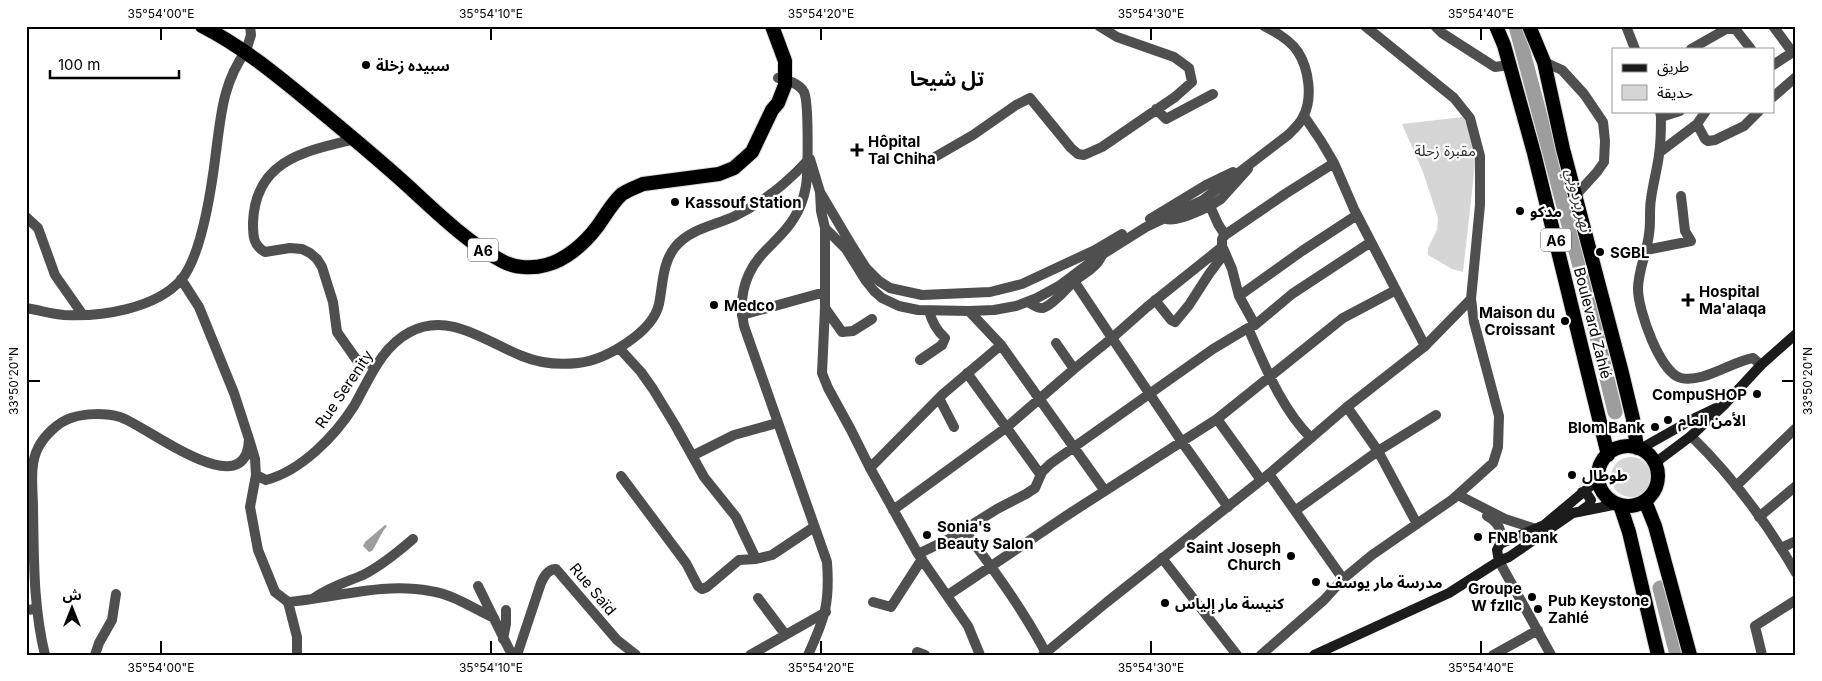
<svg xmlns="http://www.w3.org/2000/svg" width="1822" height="681" font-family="Inter,'Noto Sans Arabic',sans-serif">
	<rect width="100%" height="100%" fill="#fff"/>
	<!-- green -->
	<path fill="#d6d6d6" d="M1463 117 1472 133 1476 156 1463 272 1452 269 1428 255V248L1437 230 1438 218 1423 172 1402 124Z
		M1611 477a20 20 0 1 1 40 0a20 20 0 1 1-40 0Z"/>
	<!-- water -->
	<path fill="#9d9d9d" d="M385 525 387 526C381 533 378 542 372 551L369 552 363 546 365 542Z"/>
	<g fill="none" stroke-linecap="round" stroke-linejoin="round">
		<!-- river -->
		<path stroke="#9d9d9d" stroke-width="15" d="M1516 26 1581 270 1615 412
			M1660 588 1677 655"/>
		<defs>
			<path id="trunk" d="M202 26C241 46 273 72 307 100 341 128 375 156 408 186 435 211 469 244 502 261 515 268 532 269 546 265 566 260 585 243 597 227 605 216 612 203 622 194 628 190 636 187 643 184L719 174 734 168 752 152 772 110 778 103 785 85V61L772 26
				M1496 26 1504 45 1534 153 1608 455
				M1529 26 1544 62 1563 149 1621 369 1633 419 1637 448
				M1598 476a30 30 0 1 1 60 0a30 30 0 1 1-60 0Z
				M1645 501 1655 526 1690 655
				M1620 505 1629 532 1658 655"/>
		</defs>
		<!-- trunk casing -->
		<use href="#trunk" stroke="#dbdbdb" stroke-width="16"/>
		<!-- minor -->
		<path stroke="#4f4f4f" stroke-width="10" d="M1626 26 1635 49
			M1773 26 1793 53
			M1691 49 1728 28 1736 30 1751 49
			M1544 62 1562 70 1584 94 1603 122 1605 141 1604 162 1597 172 1576 195
			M1773 65 1796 50
			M1773 97 1796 77
			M1156 109 1166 119 1213 94
			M1660 111 1661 117C1661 129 1661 142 1659 155 1657 170 1653 184 1651 199 1649 211 1651 222 1649 234 1647 252 1638 271 1638 289 1638 310 1660 373 1681 378 1703 383 1731 362 1753 358L1761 365
			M1304 116 1321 141 1334 163 1354 209 1425 346
			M1661 117 1680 111
			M1697 124 1705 139 1708 141 1715 140 1744 126 1759 111
			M355 139C305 151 255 160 253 223 253 236 253 245 265 252L290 248 302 249 310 253 317 259 322 267 333 302 337 332 356 359 375 366
			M1660 152 1697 124 1706 111
			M928 161 973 135 1016 105 1030 98 1071 148 1078 154 1084 155 1102 147 1175 97 1192 82 1189 68 1174 57 1117 37 1099 26
			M26 217 38 228 55 275 83 315
			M1162 217C1172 225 1198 211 1210 206
			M825 228V308L822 373 828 388 851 430 870 468 918 554 968 626 980 655
			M1225 235 1218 224 1210 206 1221 199 1248 169
			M1223 248 1232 269 1239 296 1255 325
			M1646 250 1691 241 1685 231 1681 196
			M181 279 199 307 234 393 249 439 255 459 256 475 250 507 258 550 275 592 288 602 297 637V655
			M1239 296 1302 251 1357 215
			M1155 300 1171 320 1175 322 1189 305 1209 274 1224 254
			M1028 302C1032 304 1038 309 1043 308 1053 305 1067 288 1074 281
			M26 308C39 310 51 314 64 315 101 317 155 309 181 280 202 255 212 185 216 152 221 115 223 82 246 51
			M825 308 842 332 853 331 872 319
			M969 311 1001 345 1105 491
			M742 315 825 292
			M1248 328 1255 325 1292 294 1371 242
			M1056 343 1074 369
			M620 349 641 372 653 389 675 425 704 477 736 517 756 559
			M920 360 942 345 945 338C936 330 932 322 929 311
			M967 373 1040 474
			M939 398 954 427
			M1347 407 1378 451 1417 524
			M1217 419 1261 480
			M692 456 734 435 777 423
			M870 468 943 394 1001 345
			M1269 474 1343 579
			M256 475 266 480C301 471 335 436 354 406 369 380 381 347 410 332 449 311 486 342 522 356 539 363 560 365 578 363 606 360 653 332 659 304 663 285 662 262 676 246 690 229 716 225 735 216 764 202 786 184 807 161
			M621 476 686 563 698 586 702 589 707 587 739 560 756 559 772 555 814 527
			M1736 486 1796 428
			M1458 495 1505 519 1536 529
			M1228 507 1182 442 1112 338 1147 307 1222 247V239L1225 235 1285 194 1334 163
			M893 510 1007 427 1074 369 1112 338 1074 281C1084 274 1097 267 1102 255
			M1296 510 1378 451 1436 415
			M1487 516C1499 523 1503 531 1500 544
			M1759 517 1796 486
			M964 530C994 570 1024 611 1047 655
			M1781 548 1796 541
			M918 554 949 539 997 509 1026 494 1035 488 1042 472 1050 464 1213 349 1248 328C1265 366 1281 408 1311 438
			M1162 558 1237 655
			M1499 561 1551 655
			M478 586 512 655
			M948 595 1069 514 1217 419 1343 318 1396 290
			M314 598C329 587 346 582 363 575 381 566 398 552 413 539
			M758 598 785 634
			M288 602C335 598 383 582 430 591 453 594 474 609 494 618
			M873 602 891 607 922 559
			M26 610 37 609
			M503 639 506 624V610
			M917 652 925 655
			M45 655C33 606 34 557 33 508 33 489 29 465 38 448 44 436 58 422 71 418 85 413 106 413 120 417 146 425 247 508 249 439
			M95 655 99 643 112 620 116 594
			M517 655 541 583C544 576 548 569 556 569L617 640 636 655
			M750 655 826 612
			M1261 655 1324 600 1343 579 1372 555 1453 499 1493 463 1498 447 1499 416 1474 322 1471 299
			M1493 655 1538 630
			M1762 655 1755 626 1796 600"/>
		<!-- tertiary -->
		<path stroke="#4f4f4f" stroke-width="10" d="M1435 26 1442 33 1495 67 1509 65
			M246 51 251 35 250 26
			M778 78C786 79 800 84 804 92 809 102 808 172 806 186 804 197 800 209 794 218 782 239 759 251 749 274 741 291 740 307 744 326L827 562C830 603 825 618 808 655
			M810 159 820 192 852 246 866 268 879 281 890 288 922 295 990 292 1022 284 1095 250 1122 234
			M820 192 821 211 825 228 846 249 866 281 874 291 882 298 899 306 918 310 969 311 994 310 1016 306 1037 298 1059 286 1095 259 1146 227 1203 200 1288 135C1293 130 1300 124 1303 117 1313 99 1309 69 1298 52 1291 41 1276 32 1264 26
			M1150 219 1206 185 1233 172
			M1691 436C1732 476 1767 523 1796 573
			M1043 655 1107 602 1269 474 1347 407 1425 346 1471 299 1480 205V156L1470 118 1454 98 1365 26"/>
		<!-- secondary -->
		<path stroke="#1c1c1c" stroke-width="10" d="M1640 449 1695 418 1716 408
			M1655 463 1691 436 1724 405 1761 365 1796 334
			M1582 510 1589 505 1591 500 1587 494 1582 492
			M1499 561 1497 550 1500 544 1544 525 1599 479
			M1314 655 1449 593 1499 561 1509 557 1573 513 1618 504"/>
		<!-- trunk -->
		<use href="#trunk" stroke="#000" stroke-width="14"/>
	</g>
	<!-- ticks -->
	<path fill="none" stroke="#000" stroke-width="2" d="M161 28V40M491 28V40M821 28V40M1151 28V40M1481 28V40M28 381H40M1782 381H1794M161 641V654M491 641V654M821 641V654M1151 641V654M1481 641V654"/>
	<!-- markers -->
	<g fill="#000" stroke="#fff" stroke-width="2">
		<circle cx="366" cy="65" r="5"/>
		<path d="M854.5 142.5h5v5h5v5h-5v5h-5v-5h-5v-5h5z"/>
		<circle cx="675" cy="202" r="5"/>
		<circle cx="1520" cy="211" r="5"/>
		<circle cx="1600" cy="252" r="5"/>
		<path d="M1685.5 292.5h5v5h5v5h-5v5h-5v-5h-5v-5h5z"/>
		<circle cx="714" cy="305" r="5"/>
		<circle cx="1565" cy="321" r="5"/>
		<circle cx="1757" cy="394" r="5"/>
		<circle cx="1668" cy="420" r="5"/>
		<circle cx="1655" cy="427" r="5"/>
		<circle cx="1572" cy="475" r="5"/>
		<circle cx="927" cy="535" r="5"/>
		<circle cx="1478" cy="537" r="5"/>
		<circle cx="1291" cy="556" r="5"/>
		<circle cx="1316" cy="582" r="5"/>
		<circle cx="1532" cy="597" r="5"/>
		<circle cx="1165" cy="603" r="5"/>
		<circle cx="1538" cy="609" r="5"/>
	</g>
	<g text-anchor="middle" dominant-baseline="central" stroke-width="4.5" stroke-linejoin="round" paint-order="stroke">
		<!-- shield labels -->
		<g fill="#fff" stroke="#4c4c4c" stroke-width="1">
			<rect x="1541" y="228.5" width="30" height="23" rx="4"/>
			<rect x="468" y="238.5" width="30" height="23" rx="4"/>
		</g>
		<g font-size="14" font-weight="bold" fill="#000">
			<text x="1556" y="240">A6</text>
			<text x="483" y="250">A6</text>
		</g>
		<!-- poi labels -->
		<g font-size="15" font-weight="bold" fill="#000" stroke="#fff" text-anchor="start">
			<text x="376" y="65">سبيده زخلة</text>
			<text x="868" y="141">Hôpital<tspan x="868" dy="17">Tal Chiha</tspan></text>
			<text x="685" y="202">Kassouf Station</text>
			<text x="1530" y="211">مدكو</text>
			<text x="1610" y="252">SGBL</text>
			<text x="1699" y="291">Hospital<tspan x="1699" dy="17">Ma'alaqa</tspan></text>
			<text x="724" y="305">Medco</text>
			<text x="1555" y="312" text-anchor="end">Maison du<tspan x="1555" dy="17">Croissant</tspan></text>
			<text x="1747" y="394" text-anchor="end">CompuSHOP</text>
			<text x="1678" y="420">الأمن العام</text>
			<text x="1645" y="427" text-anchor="end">Blom Bank</text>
			<text x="1582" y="475">طوطال</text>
			<text x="937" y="526">Sonia's<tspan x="937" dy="17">Beauty Salon</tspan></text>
			<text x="1488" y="537">FNB bank</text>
			<text x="1281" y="547" text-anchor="end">Saint Joseph<tspan x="1281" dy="17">Church</tspan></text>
			<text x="1326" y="582">مدرسة مار يوسف</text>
			<text x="1522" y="588" text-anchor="end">Groupe<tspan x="1522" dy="17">W fzllc</tspan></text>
			<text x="1548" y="600">Pub Keystone<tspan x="1548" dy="17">Zahlé</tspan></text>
			<text x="1175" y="603">كنيسة مار إلياس</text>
		</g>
		<!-- park labels -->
		<g font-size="15" fill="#2d2d2d" stroke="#fff">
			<text x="1445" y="150">مقبرة زحلة</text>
		</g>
		<!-- street labels -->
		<g font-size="15" fill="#000" stroke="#fff">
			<text transform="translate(1593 323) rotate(76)">Boulevard Zahlé</text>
			<text transform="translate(344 389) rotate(-56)">Rue Serenity</text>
			<text transform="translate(593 589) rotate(50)">Rue Saïd</text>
		</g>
		<!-- water labels -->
		<g font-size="16" font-style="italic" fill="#3e3e3e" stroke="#fff">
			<text transform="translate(1579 200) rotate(76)">نهر بردوني</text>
		</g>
		<!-- district labels -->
		<g font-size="20" font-weight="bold" fill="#000" stroke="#fff">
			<text x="947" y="79">تل شيحا</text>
		</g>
	</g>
	<!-- border -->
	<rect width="1822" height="681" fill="none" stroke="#ffffff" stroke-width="55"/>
	<!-- legend -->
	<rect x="1612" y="48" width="162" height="65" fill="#ffffff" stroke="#999999"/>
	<rect x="1622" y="64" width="25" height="8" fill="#1c1c1c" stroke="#999999"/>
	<text x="1657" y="72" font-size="15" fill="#000000">طريق</text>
	<rect x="1622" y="85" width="25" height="15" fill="#d6d6d6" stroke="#999999"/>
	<text x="1657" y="98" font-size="15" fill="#000000">حديقة</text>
	<!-- north arrow -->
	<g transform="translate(72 608)" stroke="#ffffff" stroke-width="4" paint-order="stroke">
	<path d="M0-4L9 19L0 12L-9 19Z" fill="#000000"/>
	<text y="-8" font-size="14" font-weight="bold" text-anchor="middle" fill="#000000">ش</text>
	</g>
	<!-- scale -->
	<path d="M50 70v8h129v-8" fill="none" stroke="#000000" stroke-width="2.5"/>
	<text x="58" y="70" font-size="15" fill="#000000" stroke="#ffffff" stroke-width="4" paint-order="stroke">100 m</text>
	<rect x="28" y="28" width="1766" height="626" fill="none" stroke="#000" stroke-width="2"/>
	<g font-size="12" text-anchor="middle" fill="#000">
		<text x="161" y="18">35°54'00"E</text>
		<text x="491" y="18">35°54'10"E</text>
		<text x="821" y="18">35°54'20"E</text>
		<text x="1151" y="18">35°54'30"E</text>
		<text x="1481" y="18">35°54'40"E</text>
		<text transform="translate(14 381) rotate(-90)" y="4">33°50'20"N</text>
		<text transform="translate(1808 381) rotate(-90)" y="4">33°50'20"N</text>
		<text x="161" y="672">35°54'00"E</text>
		<text x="491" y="672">35°54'10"E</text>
		<text x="821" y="672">35°54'20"E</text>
		<text x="1151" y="672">35°54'30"E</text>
		<text x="1481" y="672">35°54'40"E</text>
	</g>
</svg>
